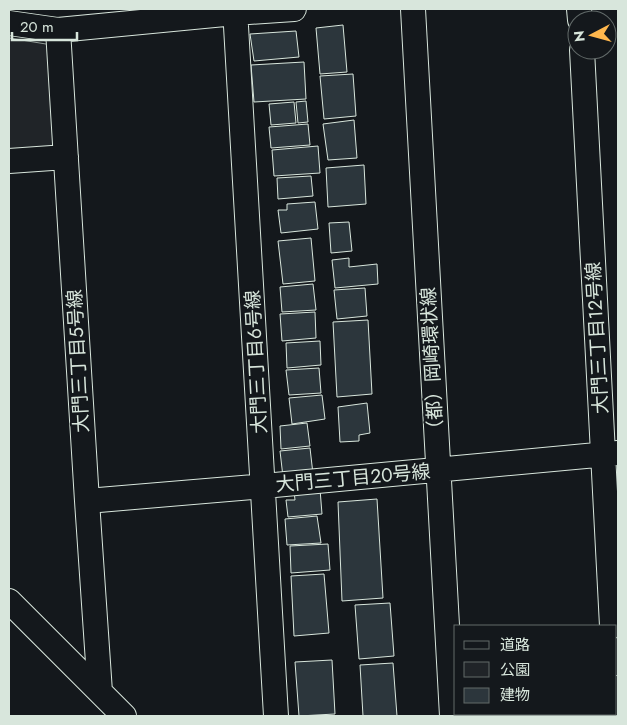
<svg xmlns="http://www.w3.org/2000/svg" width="627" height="725" font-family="Jost,'Noto Sans JP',sans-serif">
	<rect width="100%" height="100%" fill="#14181c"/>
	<!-- green -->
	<path fill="#202428" stroke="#939e99" d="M9 38 46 44 50 48 56 146 9 155Z"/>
	<!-- building -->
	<path fill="#2c363c" stroke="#d8e6dc" d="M343 25 347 72 320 74 316 28Z
		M296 31 299 57 254 61 250 34Z
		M304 62 306 99 254 102 251 65Z
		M353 74 356 116 324 119 320 76Z
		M306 101 308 122 298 123 296 102Z
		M294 102 296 123 271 125 269 104Z
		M354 120 357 158 328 160 323 124Z
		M308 124 310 145 271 148 269 127Z
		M318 146 320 173 274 176 272 150Z
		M364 165 366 204 328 207 326 168Z
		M311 176 313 196 278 199 277 178Z
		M315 202 318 229 281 233 278 210H287V204Z
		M349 222 352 251 331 253 329 223Z
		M311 238 315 281 283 284 278 241Z
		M349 258V267L377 264 378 284 335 288 332 260Z
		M313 284 316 310 282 312 280 287Z
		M365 288 367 316 337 319 334 290Z
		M315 312 316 338 282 341 280 314Z
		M368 320 372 394 337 397 333 322Z
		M320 341 321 365 287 368 286 343Z
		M319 368 321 393 289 395 286 370Z
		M322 395 325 419 292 424 289 398Z
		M367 403 370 433 359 435V441L340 442 338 407Z
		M307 423 310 446 281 449 280 426Z
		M310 448 313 474 283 477 280 451Z
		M320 489 322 514 288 517 286 500H295L294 491Z
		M377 499 383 598 342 601 338 502Z
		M317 516 321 543 287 545 285 519Z
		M328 544 330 570 291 573 290 546Z
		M324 574 329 633 294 636 291 576Z
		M390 603 394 656 359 659 355 605Z
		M332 660 335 714 299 716 295 662Z
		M393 663 397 716H363L360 665Z"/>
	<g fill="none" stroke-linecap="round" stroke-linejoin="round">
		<defs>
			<path id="minor" d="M235 9 276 716
				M413 9 452 716
				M579 9 580 20
				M9 23 58 30 235 13 294 9
				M58 30 87 501 100 692
				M582 50 612 626
				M9 161 66 157
				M87 501 264 486 618 453
				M9 601 124 716
				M616 688 617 716"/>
		</defs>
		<!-- minor casing -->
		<use href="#minor" stroke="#d8e6dc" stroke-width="26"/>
		<!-- minor -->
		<use href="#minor" stroke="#14181c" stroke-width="24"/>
	</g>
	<g text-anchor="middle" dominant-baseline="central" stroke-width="4" stroke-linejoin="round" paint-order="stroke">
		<!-- street labels -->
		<g font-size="19" fill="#d8e6dc" stroke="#14181c">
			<text transform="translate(597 338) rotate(-93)">大門三丁目12号線</text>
			<text transform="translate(78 361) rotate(-93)">大門三丁目5号線</text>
			<text transform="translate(256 362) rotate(-93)">大門三丁目6号線</text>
			<text transform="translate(432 363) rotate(-93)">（都）岡崎環状線</text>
			<text transform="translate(353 478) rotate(-5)">大門三丁目20号線</text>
		</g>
	</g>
	<!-- border -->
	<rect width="627" height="725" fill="none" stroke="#d8e6dc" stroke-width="20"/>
	<!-- legend -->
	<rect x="454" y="625" width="162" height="90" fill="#14181c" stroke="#626a69"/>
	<rect x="464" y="641" width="25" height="8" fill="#14181c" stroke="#626a69"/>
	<text x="500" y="650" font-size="15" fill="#d8e6dc">道路</text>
	<rect x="464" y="662" width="25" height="15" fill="#202428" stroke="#626a69"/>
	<text x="500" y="675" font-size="15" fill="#d8e6dc">公園</text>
	<rect x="464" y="688" width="25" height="15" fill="#2c363c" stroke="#626a69"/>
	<text x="500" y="700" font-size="15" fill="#d8e6dc">建物</text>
	<!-- north arrow -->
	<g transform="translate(592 35) rotate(264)"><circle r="24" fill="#14181c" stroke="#626a69"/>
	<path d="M0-4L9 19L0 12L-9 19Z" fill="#ffb74d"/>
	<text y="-8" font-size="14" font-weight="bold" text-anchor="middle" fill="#d8e6dc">N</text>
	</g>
	<!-- scale -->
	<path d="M12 32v8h65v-8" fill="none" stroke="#d8e6dc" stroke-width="2.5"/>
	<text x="20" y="32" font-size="15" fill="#d8e6dc" stroke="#14181c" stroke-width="4" paint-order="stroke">20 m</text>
</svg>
